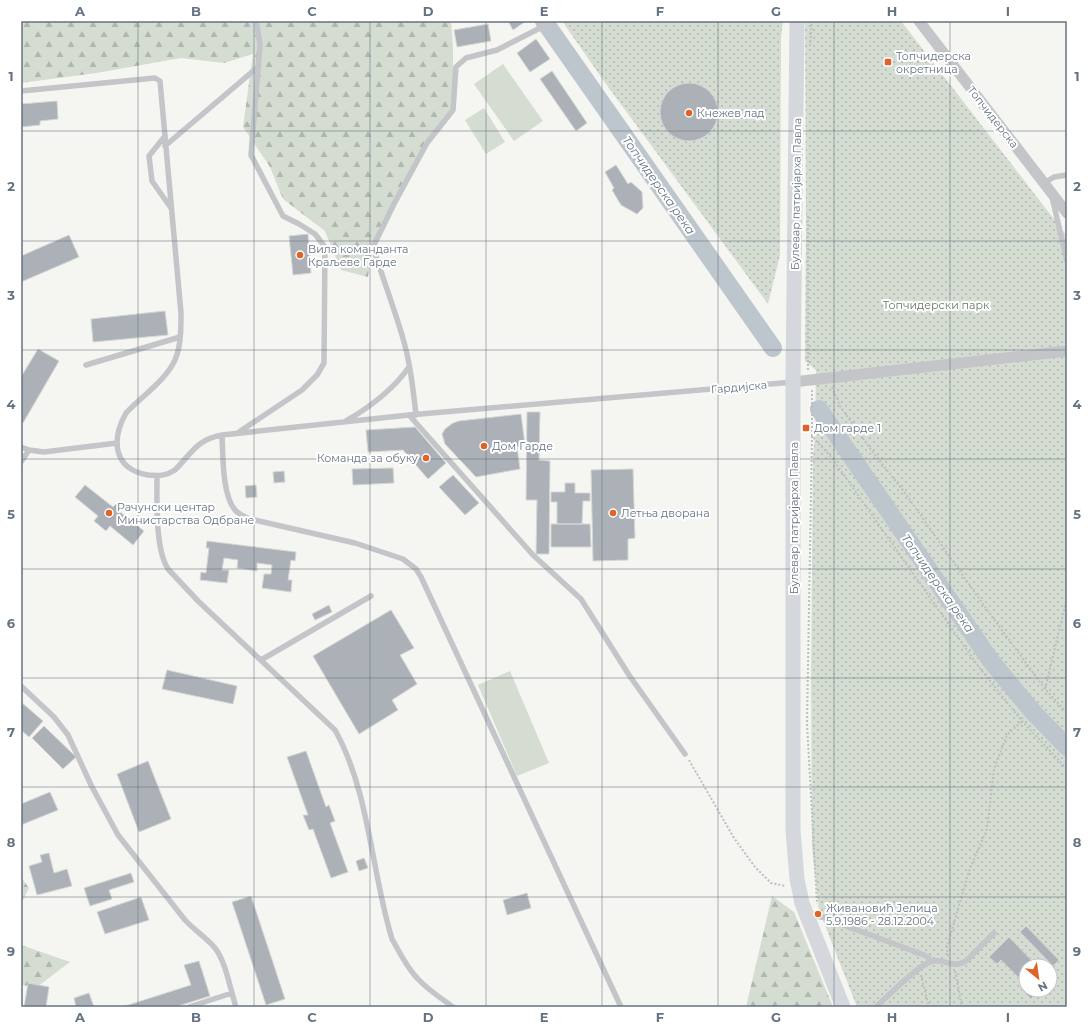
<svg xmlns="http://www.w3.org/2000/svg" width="1088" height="1028" font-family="Montserrat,sans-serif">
	<defs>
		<pattern id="forest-firs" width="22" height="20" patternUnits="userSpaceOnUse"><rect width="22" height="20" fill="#d5dcd2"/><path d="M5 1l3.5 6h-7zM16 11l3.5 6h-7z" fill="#b0b7b0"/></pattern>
		<pattern id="park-dots" width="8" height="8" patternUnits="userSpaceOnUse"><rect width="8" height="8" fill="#d5dcd2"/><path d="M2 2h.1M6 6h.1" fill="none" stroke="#b0b7b0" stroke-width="1.8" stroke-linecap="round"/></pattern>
	</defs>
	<rect width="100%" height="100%" fill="#f5f5f1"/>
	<!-- forest -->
	<path fill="url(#forest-firs)" d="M21 21H451L453 46V110L427 143 373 246 368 277 341 270 325 231 283 199 270 167 243 127 253 54 224 63 181 58 96 73 21 83Z
		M21 877 29 888 21 904Z
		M772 896 794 912 833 1007H746Z
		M21 945 70 962 37 987 21 985Z"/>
	<!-- park -->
	<path fill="url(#park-dots)" fill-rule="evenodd" d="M562 21H783L781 38 780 255 768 304 606 84Z
		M805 21H901L1067 236V1007H857L819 910 812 847 811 680 813 455 815 437 816 370 805 361 806 224ZM1026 966H1050V990H1026Z"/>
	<!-- garden -->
	<path fill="#d5dcd2" d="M503 64 543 121 514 141 474 84Z
		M484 108 505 142 486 154 465 120Z
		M510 671 549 763 517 776 478 685Z"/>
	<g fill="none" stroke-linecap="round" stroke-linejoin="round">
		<!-- river -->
		<path stroke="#bec6cd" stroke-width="18" d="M544 21 773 348
			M819 409 991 661 1033 712 1067 747"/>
	</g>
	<!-- building -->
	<path fill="#abb1b7" stroke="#d6d6d4" d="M508 21H526L513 30Z
		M488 24 491 41 457 47 454 30Z
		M536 39 550 59 530 72 517 53Z
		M552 71 587 123 576 131 540 79Z
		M660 112a29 29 0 1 1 58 0a29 29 0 1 1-58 0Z
		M57 101 58 119 40 121V125L21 127V104Z
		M616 165 628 184 631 182 642 192 643 208 637 214 621 205 612 190 614 188 605 172Z
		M308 234 311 273 293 275 289 236Z
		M69 235 79 257 21 282V256Z
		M165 311 168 335 93 342 91 319Z
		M38 349 59 361 23 423 21 422V377Z
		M527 412H540L539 460 550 461 549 554H536L537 500H526Z
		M521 414 525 445 517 447 520 469 476 477 445 444 442 434 445 429 453 423 459 421Z
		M415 427 446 463 428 479 403 450 368 452 366 430Z
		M393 468 394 483 353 485 352 469Z
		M633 469 635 538 628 539V560L593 561 591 470Z
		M284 471 285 482 274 483 273 472Z
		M453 475 479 503 465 515 439 487Z
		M565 483H575V493H590V501H583L582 524H557V502H551V492H565Z
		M85 485 113 507 117 503 123 507 119 511 144 531 133 545 110 526 106 531 94 521 98 516 75 497Z
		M256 485 257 497 246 498 245 486Z
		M551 524H590L591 547H551Z
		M207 541 296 552 295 561 291 560 288 580H292L291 592 262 588 264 574H271L272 565 257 563V571L237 568 238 560 224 558 222 570H229L227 583 200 580 201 572 206 573 209 548H206Z
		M329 605 332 612 315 620 312 614Z
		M391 610 414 648 400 655 417 684 392 700 398 710 359 734 313 656Z
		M167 670 237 686 233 704 162 689Z
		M21 702 43 721 29 737 21 730Z
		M44 726 76 757 63 769 32 738Z
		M306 751 326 807 329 805 335 821 330 823 348 872 331 878 313 829 309 830 303 815H308L287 757Z
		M148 761 171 819 139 832 117 774Z
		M50 792 58 810 21 825V804Z
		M49 853 54 873 67 869 72 886 37 895 29 866 42 862 40 855Z
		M364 858 368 868 359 871 356 861Z
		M131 873 134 882 109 890 112 899 90 906 84 888Z
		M527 893 531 908 507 915 503 900Z
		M251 896 285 999 266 1005 232 902Z
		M141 897 149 920 105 934 97 912Z
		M1026 926 1059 960 1053 966 1020 932Z
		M1009 937 1037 966H1026V985L1001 960 997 964 989 957Z
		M199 961 210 996 175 1007H122L191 985 184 965Z
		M28 983 49 987 46 1007H24Z
		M1026 986V990H1040L1031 999 1022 990Z
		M89 993 94 1007H76L74 998Z"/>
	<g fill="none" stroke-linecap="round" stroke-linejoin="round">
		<!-- path -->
		<path stroke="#bcbec0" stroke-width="2" stroke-dasharray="2 2" stroke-linecap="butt" d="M810 46 812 21
			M808 216V370
			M832 387 840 406 872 451 905 493 985 607 1045 689 1067 713
			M812 390V436L832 458 978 666 1022 721 1067 769
			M812 436 807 723 817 904
			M1045 689 1067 598
			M689 760 734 838 755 867 771 883 786 886
			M948 956 947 947 969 871 987 829 994 769 1007 735 1022 721
			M955 971 962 1007
			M921 975 929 1007"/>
		<!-- service -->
		<path stroke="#c3c5c9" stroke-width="5.5" d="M21 91 155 78 160 81 181 313C181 329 181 346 175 360 166 380 141 397 126 413 111 440 113 469 148 475 159 476 166 476 175 470 191 454 197 439 222 435L409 415 793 382
			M165 136 149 156 152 181 171 208
			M165 146 258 67
			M1044 183 1054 177 1067 175
			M1052 197 1067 261
			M86 365 180 337
			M409 415 533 555 581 599 629 675 685 754
			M416 415C413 388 410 361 402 335 393 305 382 276 373 247L394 204 427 143 453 110 456 67 466 58 497 50 540 28 550 21
			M346 421C370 407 393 390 409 367
			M239 432 302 390 317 375 324 363 325 247 315 234 299 224 283 216 251 155 260 45 257 25
			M222 435C223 455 222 497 236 511 240 515 245 517 250 519L355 543 403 559 416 569 421 577 621 1007
			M21 447 29 450 44 452 117 443
			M21 462 29 450
			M157 476C157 500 155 549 168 569L198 601 335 730C370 793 371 871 392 939 400 953 407 968 418 979 428 990 441 998 453 1007
			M261 660 371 596
			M21 686 54 717 68 735 91 785 118 835 185 920C194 930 206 937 215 948 226 962 230 989 236 1007
			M808 917 816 916 822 917 924 955 929 958 931 962
			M189 1007 232 993
			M876 1007C888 996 919 964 933 961 947 959 951 969 966 961L994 933"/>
		<!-- minor -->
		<path stroke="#c3c5c9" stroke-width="11" d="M919 21 1067 213
			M793 382 1067 351"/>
		<!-- secondary -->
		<path stroke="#d4d8dc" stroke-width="15" d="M797 21 793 382V830L797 879 802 903 843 1007"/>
	</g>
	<!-- grid -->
	<path fill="none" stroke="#657282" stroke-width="1" stroke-opacity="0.55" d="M138 21V1007M254 21V1007M370 21V1007M486 21V1007M602 21V1007M718 21V1007M834 21V1007M950 21V1007M21 131H1067M21 241H1067M21 350H1067M21 459H1067M21 569H1067M21 678H1067M21 787H1067M21 897H1067"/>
	<!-- markers -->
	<g fill="#df6328" stroke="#fff" stroke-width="1.5">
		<rect x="884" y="58" width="8" height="8" rx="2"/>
		<circle cx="689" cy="113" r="4"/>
		<circle cx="300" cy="255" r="4"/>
		<rect x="802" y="424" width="8" height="8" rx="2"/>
		<circle cx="484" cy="446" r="4"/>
		<circle cx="426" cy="458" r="4"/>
		<circle cx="109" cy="513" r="4"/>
		<circle cx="613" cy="513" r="4"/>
		<circle cx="818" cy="914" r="4"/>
	</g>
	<g text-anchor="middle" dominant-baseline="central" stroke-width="4" stroke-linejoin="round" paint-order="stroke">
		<!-- poi labels -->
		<g font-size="11" fill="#657282" stroke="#fff" text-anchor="start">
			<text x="896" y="56">Топчидерска<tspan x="896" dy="13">окретница</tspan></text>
			<text x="697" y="113">Кнежев лад</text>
			<text x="308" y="249">Вила команданта<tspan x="308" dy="13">Краљеве Гарде</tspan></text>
			<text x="814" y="428">Дом гарде 1</text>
			<text x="492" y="446">Дом Гарде</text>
			<text x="418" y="458" text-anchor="end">Команда за обуку</text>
			<text x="117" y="507">Рачунски центар<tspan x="117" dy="13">Министарства Одбране</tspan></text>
			<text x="621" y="513">Летња дворана</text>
			<text x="826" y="908">Живановић Јелица<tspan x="826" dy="13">5.9.1986 - 28.12.2004</tspan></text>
		</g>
		<!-- street labels -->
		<g font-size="11" fill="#657282" stroke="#fff">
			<text transform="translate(993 117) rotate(52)">Топчидерска</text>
			<text transform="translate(796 194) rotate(-89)">Булевар патријарха Павла</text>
			<text transform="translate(739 387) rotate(-5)">Гардијска</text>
			<text transform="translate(794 518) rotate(-90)">Булевар патријарха Павла</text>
		</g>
		<!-- park labels -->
		<g font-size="11" fill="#667963" stroke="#fff">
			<text x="936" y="305">Топчидерски парк</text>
		</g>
		<!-- water labels -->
		<g font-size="12" font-style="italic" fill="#60737f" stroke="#fff">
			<text transform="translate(659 185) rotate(55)">Топчидерска река</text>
			<text transform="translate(938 583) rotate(55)">Топчидерска река</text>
		</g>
	</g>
	<!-- border -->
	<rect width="1088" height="1028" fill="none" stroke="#ffffff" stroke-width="44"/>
	<!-- north arrow -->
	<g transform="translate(1038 978) rotate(151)"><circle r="19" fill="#ffffff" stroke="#c1c7cd"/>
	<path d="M0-3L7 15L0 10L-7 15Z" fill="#df6328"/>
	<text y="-6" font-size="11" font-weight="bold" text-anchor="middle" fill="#657282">N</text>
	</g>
	<rect x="22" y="22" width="1044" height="984" fill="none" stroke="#657282" stroke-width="1.5"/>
	<g font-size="13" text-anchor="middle" font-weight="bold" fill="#657282">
		<text x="80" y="16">A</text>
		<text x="196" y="16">B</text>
		<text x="312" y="16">C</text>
		<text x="428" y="16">D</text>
		<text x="544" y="16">E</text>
		<text x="660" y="16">F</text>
		<text x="776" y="16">G</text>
		<text x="892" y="16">H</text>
		<text x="1008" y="16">I</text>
		<text x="11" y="81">1</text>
		<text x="1077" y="81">1</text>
		<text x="11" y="191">2</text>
		<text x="1077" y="191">2</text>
		<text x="11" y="300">3</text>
		<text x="1077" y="300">3</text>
		<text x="11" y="409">4</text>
		<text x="1077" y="409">4</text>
		<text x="11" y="519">5</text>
		<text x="1077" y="519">5</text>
		<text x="11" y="628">6</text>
		<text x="1077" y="628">6</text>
		<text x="11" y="737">7</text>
		<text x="1077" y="737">7</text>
		<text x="11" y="847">8</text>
		<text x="1077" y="847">8</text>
		<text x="11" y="956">9</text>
		<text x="1077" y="956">9</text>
		<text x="80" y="1022">A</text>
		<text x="196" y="1022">B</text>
		<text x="312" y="1022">C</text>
		<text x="428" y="1022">D</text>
		<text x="544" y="1022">E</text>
		<text x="660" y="1022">F</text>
		<text x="776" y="1022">G</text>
		<text x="892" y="1022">H</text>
		<text x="1008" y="1022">I</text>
	</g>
</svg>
